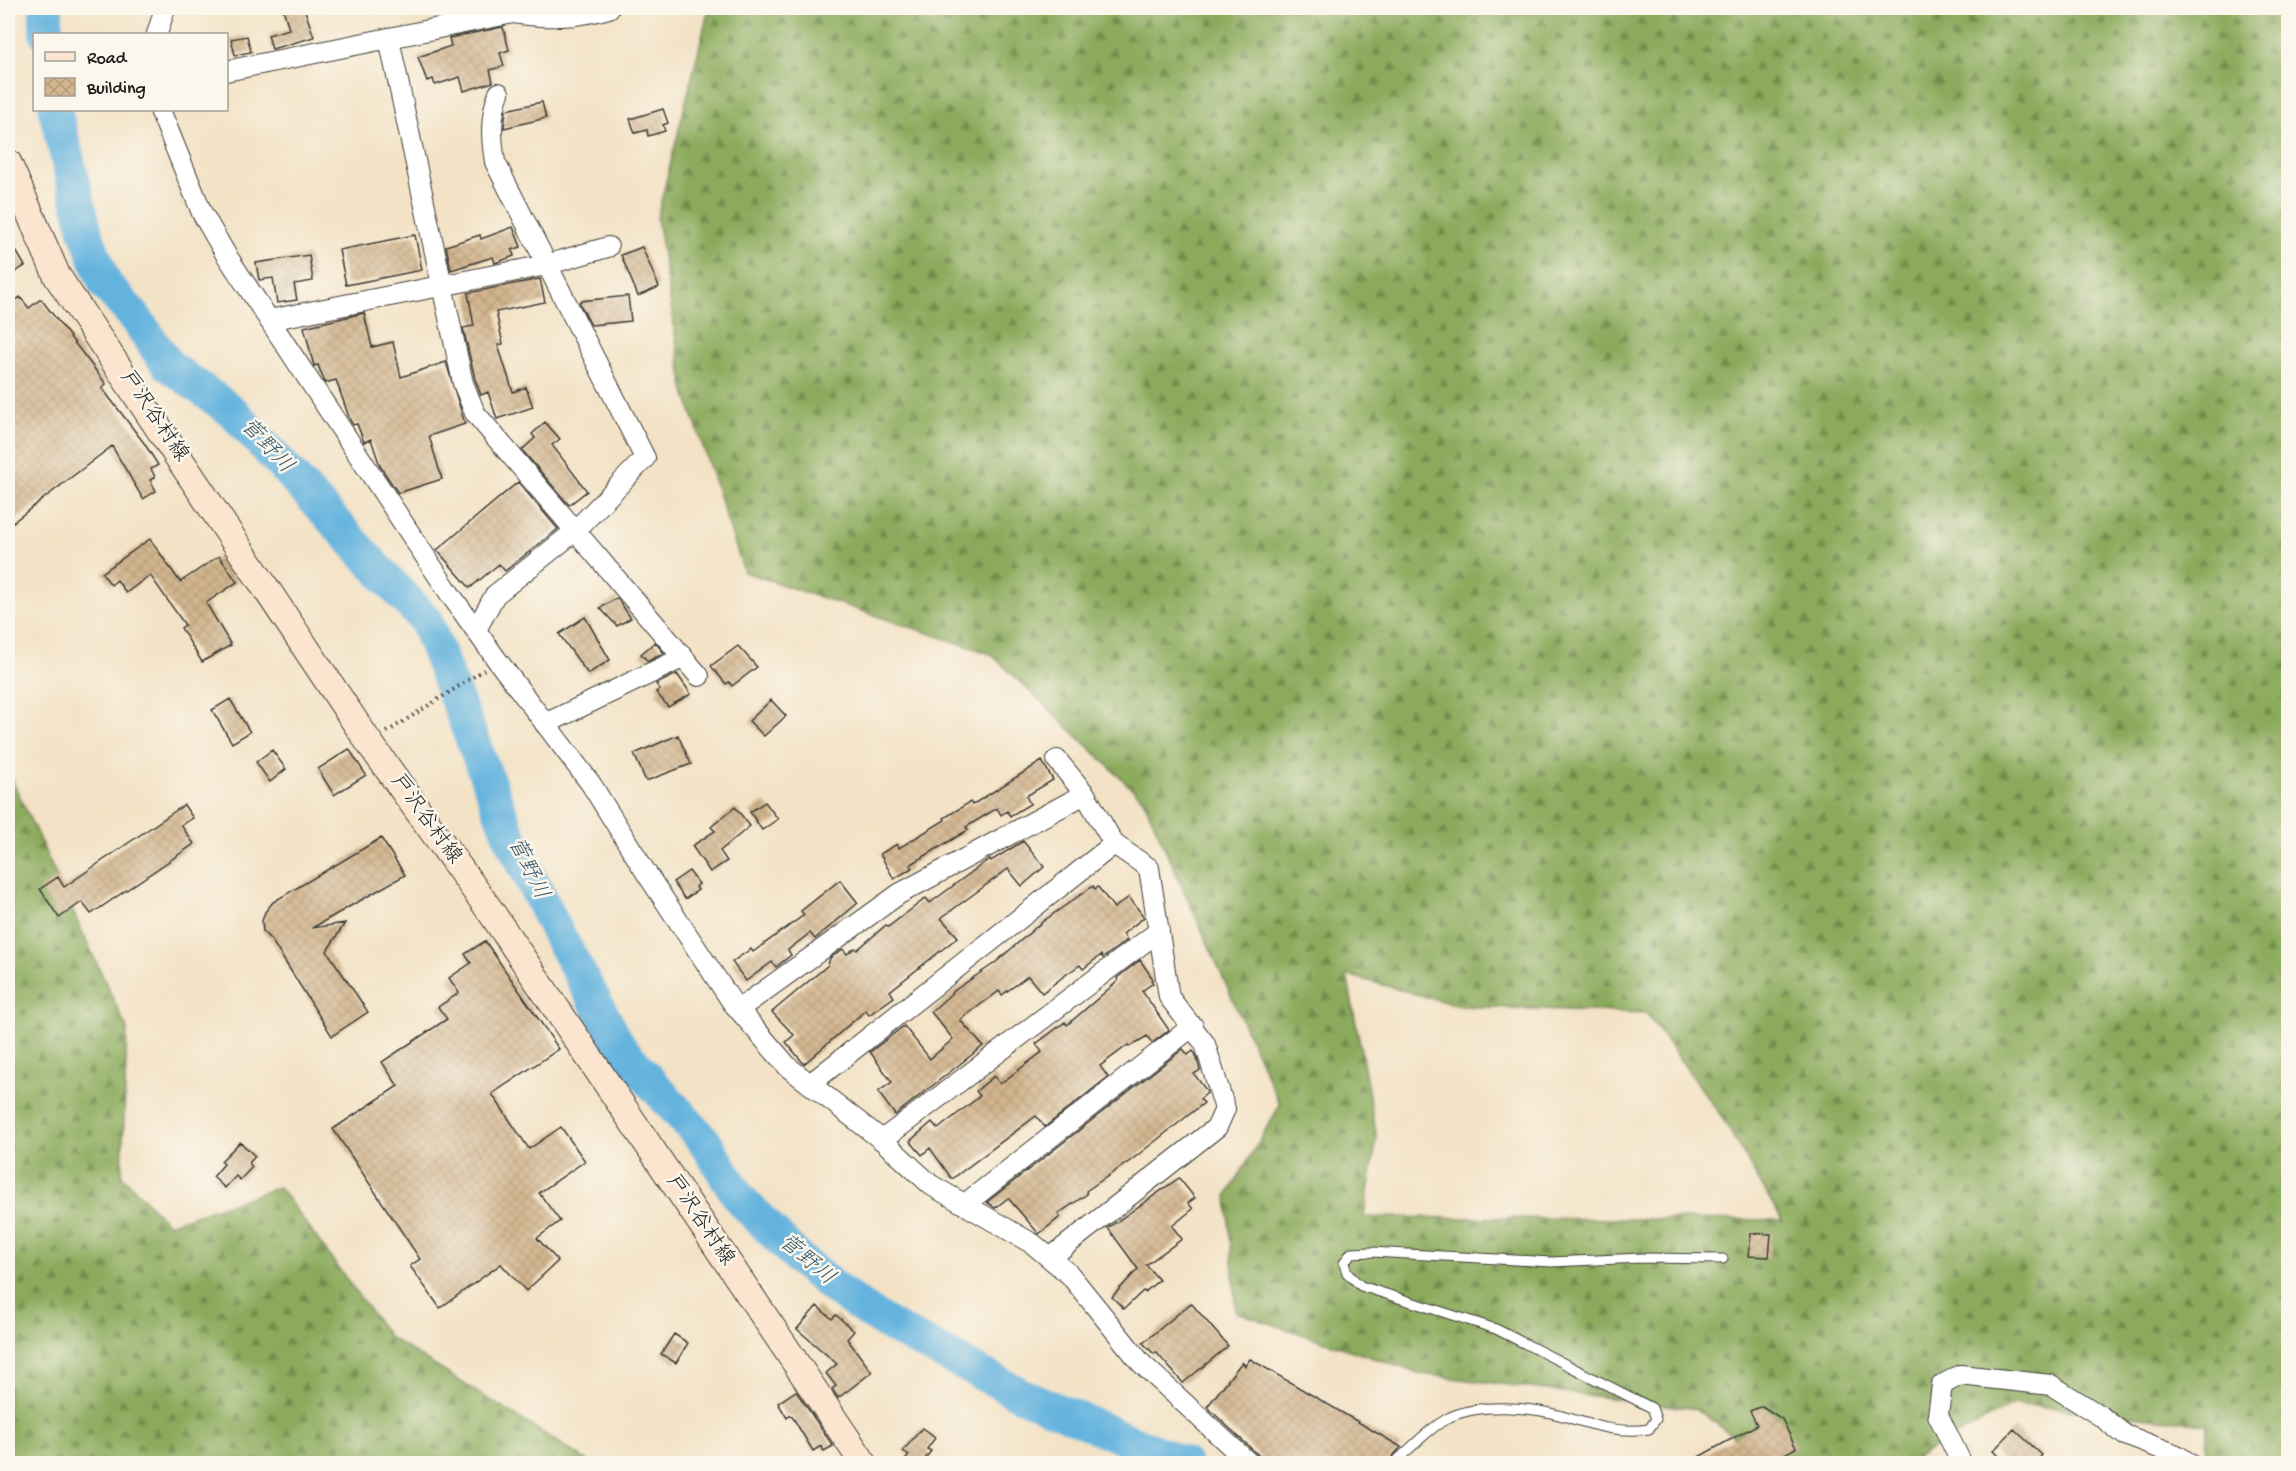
<svg xmlns="http://www.w3.org/2000/svg" width="2296" height="1471" font-family="'Gochi Hand','Klee One',sans-serif">
	<defs>
		<pattern id="forest-firs" width="22" height="20" patternUnits="userSpaceOnUse" patternTransform="scale(1.5)"><rect width="22" height="20" fill="#8baa5c"/><path d="M5 1l3.5 6h-7zM16 11l3.5 6h-7z" fill="#718a4b"/></pattern>
		<pattern id="building-cross-hatch" width="8" height="8" patternUnits="userSpaceOnUse" patternTransform="scale(1.5)"><rect width="8" height="8" fill="#d3b68f"/><path d="M0 0l8 8M0 8l8-8" fill="none" stroke="#b59c7b"/></pattern>
	</defs>
	<rect width="100%" height="100%" fill="#fbf7ec"/>
	<filter id="ink" filterUnits="userSpaceOnUse"><feTurbulence type="fractalNoise" baseFrequency=".0167" numOctaves="2"/><feDisplacementMap in="SourceGraphic" scale="12" xChannelSelector="R" yChannelSelector="G"/><feConvolveMatrix kernelMatrix="1 2 1 2 8 2 1 2 1" color-interpolation-filters="sRGB"/></filter>
	<filter id="wash" filterUnits="userSpaceOnUse"><feTurbulence type="fractalNoise" baseFrequency=".008" numOctaves="4" result="noise"/><feDisplacementMap in="SourceGraphic" scale="24" xChannelSelector="R" yChannelSelector="G"/><feGaussianBlur stdDeviation="1.35" result="paint"/><feColorMatrix in="noise" values="0 0 0 0 0 0 0 0 0 0 0 0 0 0 0 0 0 1.4 0 .05"/><feComposite in="paint" operator="in"/></filter>
	<g filter="url(#wash)">
		<rect width="100%" height="100%" fill="#f3e2c5"/>
		<!-- forest -->
		<path fill="url(#forest-firs)" stroke="#54633c" stroke-width="1.5" fill-rule="evenodd" d="M709 8H2288V1463H2206L2207 1424 2014 1404 1906 1463H1759L1751 1450 1697 1409 1421 1374 1236 1312 1227 1196 1280 1105 1143 799 991 654 744 572 684 389 657 218ZM1347 975 1460 1006 1646 1013 1720 1114 1782 1220 1364 1217 1377 1138Z
			M8 771 127 1029 122 1176 168 1224 279 1187 389 1337 591 1463H8Z"/>
		<g fill="none" stroke-linecap="round" stroke-linejoin="round">
			<!-- river -->
			<path stroke="#63b3de" stroke-width="34" d="M46 34V8
				M55 110 86 233 105 284 134 316 168 365 233 412 426 621 510 837 559 936 621 1049 705 1142 740 1199 799 1259 838 1291 887 1324 1022 1395 1184 1464"/>
		</g>
		<g id="blocks">
			<!-- building -->
			<path fill="url(#building-cross-hatch)" d="M283 8H304L314 37 272 49 268 35 289 29Z
				M503 27 509 50 500 53 504 66 490 70 493 82 464 91 460 77 435 85 433 79 427 81 418 57 451 46 449 38Z
				M247 36 251 52 235 55 231 39Z
				M542 102 546 118 504 128 506 110Z
				M663 109 668 123 663 125 665 131 648 136 647 130 635 133 630 119Z
				M513 227 521 247 512 250 514 256 495 263 493 257 451 270 446 246 480 235 481 239Z
				M415 235 422 270 346 285 339 250Z
				M8 237 25 266 12 274 8 266Z
				M642 247 659 287 638 296 621 255Z
				M309 255 313 281 294 284 297 300 277 303 273 278 259 280 256 263Z
				M540 279 545 302 496 312 503 344 498 345 513 392 526 387 533 407 497 419 488 392 481 395 475 379 463 328 474 326 468 293Z
				M628 296 631 321 591 325 580 304V301Z
				M20 297 29 308 41 299 106 384 102 388 144 443 158 465 151 469 155 477 150 480 156 491 143 499 112 446 8 526V307Z
				M364 313 372 347 393 342 401 377 446 362 465 424 429 436 442 479 398 493 380 466 371 439 364 442 357 424 353 425 350 420 336 380 325 383 318 365 314 366 304 327Z
				M545 422 560 439 552 445 587 491 569 505 522 450 535 438 532 434Z
				M518 482 558 529 505 571 499 564 470 588 437 550Z
				M150 539 180 582 219 556 237 582 206 603 231 645 202 662 181 628 185 625 150 575 126 593 117 580 111 585 102 573Z
				M617 598 631 618 617 626 600 608Z
				M585 617 610 660 588 674 559 634Z
				M655 642 664 653 648 661 641 654Z
				M738 646 757 667 732 686 729 682 726 684 711 666Z
				M677 674 691 694 668 707 656 692 660 689 656 684Z
				M230 699 250 732 232 743 212 710Z
				M771 700 786 716 764 736 749 721Z
				M678 735 691 764 646 781 634 754Z
				M349 749 366 775 334 795 318 769Z
				M272 750 286 769 270 782 256 762Z
				M1042 761 1053 780 1026 796 1030 804 1010 816 1007 811 1001 815 997 808 966 827 968 830 910 865 912 868 894 879 880 854 897 844 899 848 945 820 944 818 970 802 972 805Z
				M765 802 778 819 762 830 750 812Z
				M184 805 193 818 181 825 194 844 91 914 82 902 59 918 40 889 58 877 64 887Z
				M735 807 750 826 720 851 727 861 710 872 692 846 715 831 711 827Z
				M381 838 405 875 312 928 345 923 327 951 368 1012 332 1036 272 941 263 932 262 921 265 912 273 902Z
				M1023 841 1044 867 1022 886 1008 869 941 918 958 937 890 991 894 997 869 1015 866 1010 804 1064 786 1042 794 1035 772 1012 828 965 830 958 843 949 847 954 855 948 857 950 886 925 888 927 926 898 930 903 985 862 990 859 991 861Z
				M689 871 699 884 696 887 698 890 685 899 673 882Z
				M840 880 858 903 815 939 810 933 788 950 791 955 776 967 772 962 746 981 732 962 751 949 753 952 804 915 801 911Z
				M1093 886 1095 889 1098 887 1114 908 1129 897 1144 917 1123 934 1127 940 1103 958 1101 955 1083 969 1080 965 1064 976 1042 993 1028 976 1002 995 999 991 960 1020 983 1046 895 1115 878 1092 892 1082 870 1052 904 1026 930 1059 953 1039 931 1012 955 990 995 963 1042 922Z
				M485 941 559 1049 492 1094 529 1149 561 1127 585 1161 539 1193 560 1221 537 1238 558 1261 526 1291 501 1264 440 1308 410 1266 420 1259 333 1129 398 1086 382 1062 447 1019 438 1007 459 993 449 978 471 963 465 954Z
				M1140 960 1153 979 1151 980 1153 983 1142 991 1169 1030 1152 1043 1147 1036 1129 1047 1128 1045 1100 1066 1108 1077 1045 1127 1036 1116 952 1179 930 1148 922 1155 910 1141 932 1122 938 1129 980 1096 976 1091 994 1076 1000 1084 1042 1052 1036 1044 1065 1022 1067 1025 1118 981 1117 978Z
				M1183 1049 1188 1055 1193 1051 1196 1055 1200 1070 1194 1074 1206 1090 1207 1093 1200 1099 1204 1103 1130 1161 1086 1191 1087 1194 1058 1214 1060 1217 1039 1234 1008 1198 995 1208 987 1202Z
				M240 1142 255 1156 249 1163 252 1167 240 1180 236 1176 225 1188 213 1177 224 1164 221 1161Z
				M1179 1178 1195 1198 1188 1203 1193 1209 1172 1226 1182 1239 1146 1265 1159 1280 1145 1292 1143 1291 1124 1309 1112 1297 1138 1269 1108 1228Z
				M1751 1233 1771 1234 1769 1257 1749 1256Z
				M1191 1303 1228 1346 1183 1383 1156 1352 1154 1354 1143 1343Z
				M817 1306 832 1319 836 1315 854 1331 847 1339 872 1372 838 1398 832 1389 836 1386 826 1373 837 1364 797 1329Z
				M674 1334 688 1343 676 1363 661 1354Z
				M1250 1359 1401 1447 1386 1464H1262L1258 1455 1207 1407 1242 1362 1245 1366Z
				M796 1391 833 1446 824 1451 821 1446 813 1451 793 1418 790 1415 787 1418 778 1403Z
				M1762 1406 1782 1419 1796 1448 1765 1464H1686L1757 1425 1750 1411Z
				M922 1428 935 1438 927 1449 931 1451 921 1464H903L909 1455 903 1451Z
				M2014 1429 2042 1455 2034 1464H2006L1993 1451Z"/>
		</g>
	</g>
	<g filter="url(#ink)">
		<use href="#blocks" fill-opacity="0" stroke="#3c3a35" stroke-width="1.5"/>
		<g fill="none" stroke-linecap="round" stroke-linejoin="round">
			<defs>
				<path id="service" d="M1393 1464C1411 1448 1429 1428 1450 1417 1480 1403 1528 1407 1559 1415 1590 1424 1616 1434 1649 1429L1656 1419 1652 1408 1496 1329 1361 1286 1347 1273 1344 1263 1351 1253 1372 1252 1551 1262 1642 1258 1723 1259"/>
				<path id="minor" d="M157 34 165 8
					M389 39 463 383 475 413 699 676
					M226 71 513 13C547 18 576 18 609 8
					M160 110 202 213 225 253 450 594 497 660 591 784 647 874 732 1002 788 1067 882 1140 931 1185 1033 1244 1070 1275 1141 1363 1250 1464
					M269 320 546 265 608 247
					M476 630 495 595 574 532 645 458 495 162C491 137 490 117 499 93
					M545 724 682 658
					M739 1009 899 894 1085 794
					M810 1084 1114 844
					M882 1140 1159 931
					M965 1204 1193 1026
					M1050 1258 1217 1127 1225 1109 1205 1044 1169 997 1149 868 1114 844 1085 794 1057 760
					M1962 1464 1938 1415 1942 1385 1960 1375 2051 1385 2102 1417 2125 1435 2177 1455 2190 1464"/>
				<path id="secondary" d="M8 163 57 276 368 741 491 912 864 1464"/>
			</defs>
			<!-- service casing -->
			<use href="#service" stroke="#3c3a35" stroke-width="11"/>
			<!-- minor casing -->
			<use href="#minor" stroke="#3c3a35" stroke-width="22"/>
			<!-- secondary casing -->
			<use href="#secondary" stroke="#3c3a35" stroke-width="29"/>
			<!-- path -->
			<path stroke="#3c3a35" stroke-width="4" stroke-dasharray="1.5 4.5" stroke-linecap="butt" d="M387 732 484 670"/>
			<!-- service -->
			<use href="#service" stroke="#fff" stroke-width="9"/>
			<!-- minor -->
			<use href="#minor" stroke="#fff" stroke-width="20"/>
			<!-- secondary -->
			<use href="#secondary" stroke="#fbe5cf" stroke-width="27"/>
		</g>
	</g>
	<g text-anchor="middle" dominant-baseline="central" stroke-width="5" stroke-linejoin="round" paint-order="stroke">
		<!-- street labels -->
		<g font-size="21" fill="#1c1c1c" stroke="#fbf7ec">
			<text transform="translate(153 417) rotate(56)">戸沢谷村線</text>
			<text transform="translate(425 820) rotate(54)">戸沢谷村線</text>
			<text transform="translate(699 1221) rotate(56)">戸沢谷村線</text>
		</g>
		<!-- water labels -->
		<g font-size="22" font-style="italic" fill="#38586a" stroke="#fbf7ec">
			<text transform="translate(266 447) rotate(47)">菅野川</text>
			<text transform="translate(527 869) rotate(64)">菅野川</text>
			<text transform="translate(806 1261) rotate(40)">菅野川</text>
		</g>
	</g>
	<!-- margin -->
	<rect width="2296" height="1471" fill="none" stroke="#fbf7ec" stroke-width="30"/>
	<!-- legend -->
	<rect x="33" y="33" width="195" height="78" fill="#fbf7ec" stroke="#a29f99" stroke-width="1.5"/>
	<rect x="45" y="52" width="30" height="9" fill="#fbe5cf" stroke="#a29f99" stroke-width="1.5"/>
	<text x="87" y="63" font-size="18" fill="#1c1c1c">Road</text>
	<rect x="45" y="78" width="30" height="18" fill="url(#building-cross-hatch)" stroke="#a29f99" stroke-width="1.5"/>
	<text x="87" y="93" font-size="18" fill="#1c1c1c">Building</text>
</svg>
